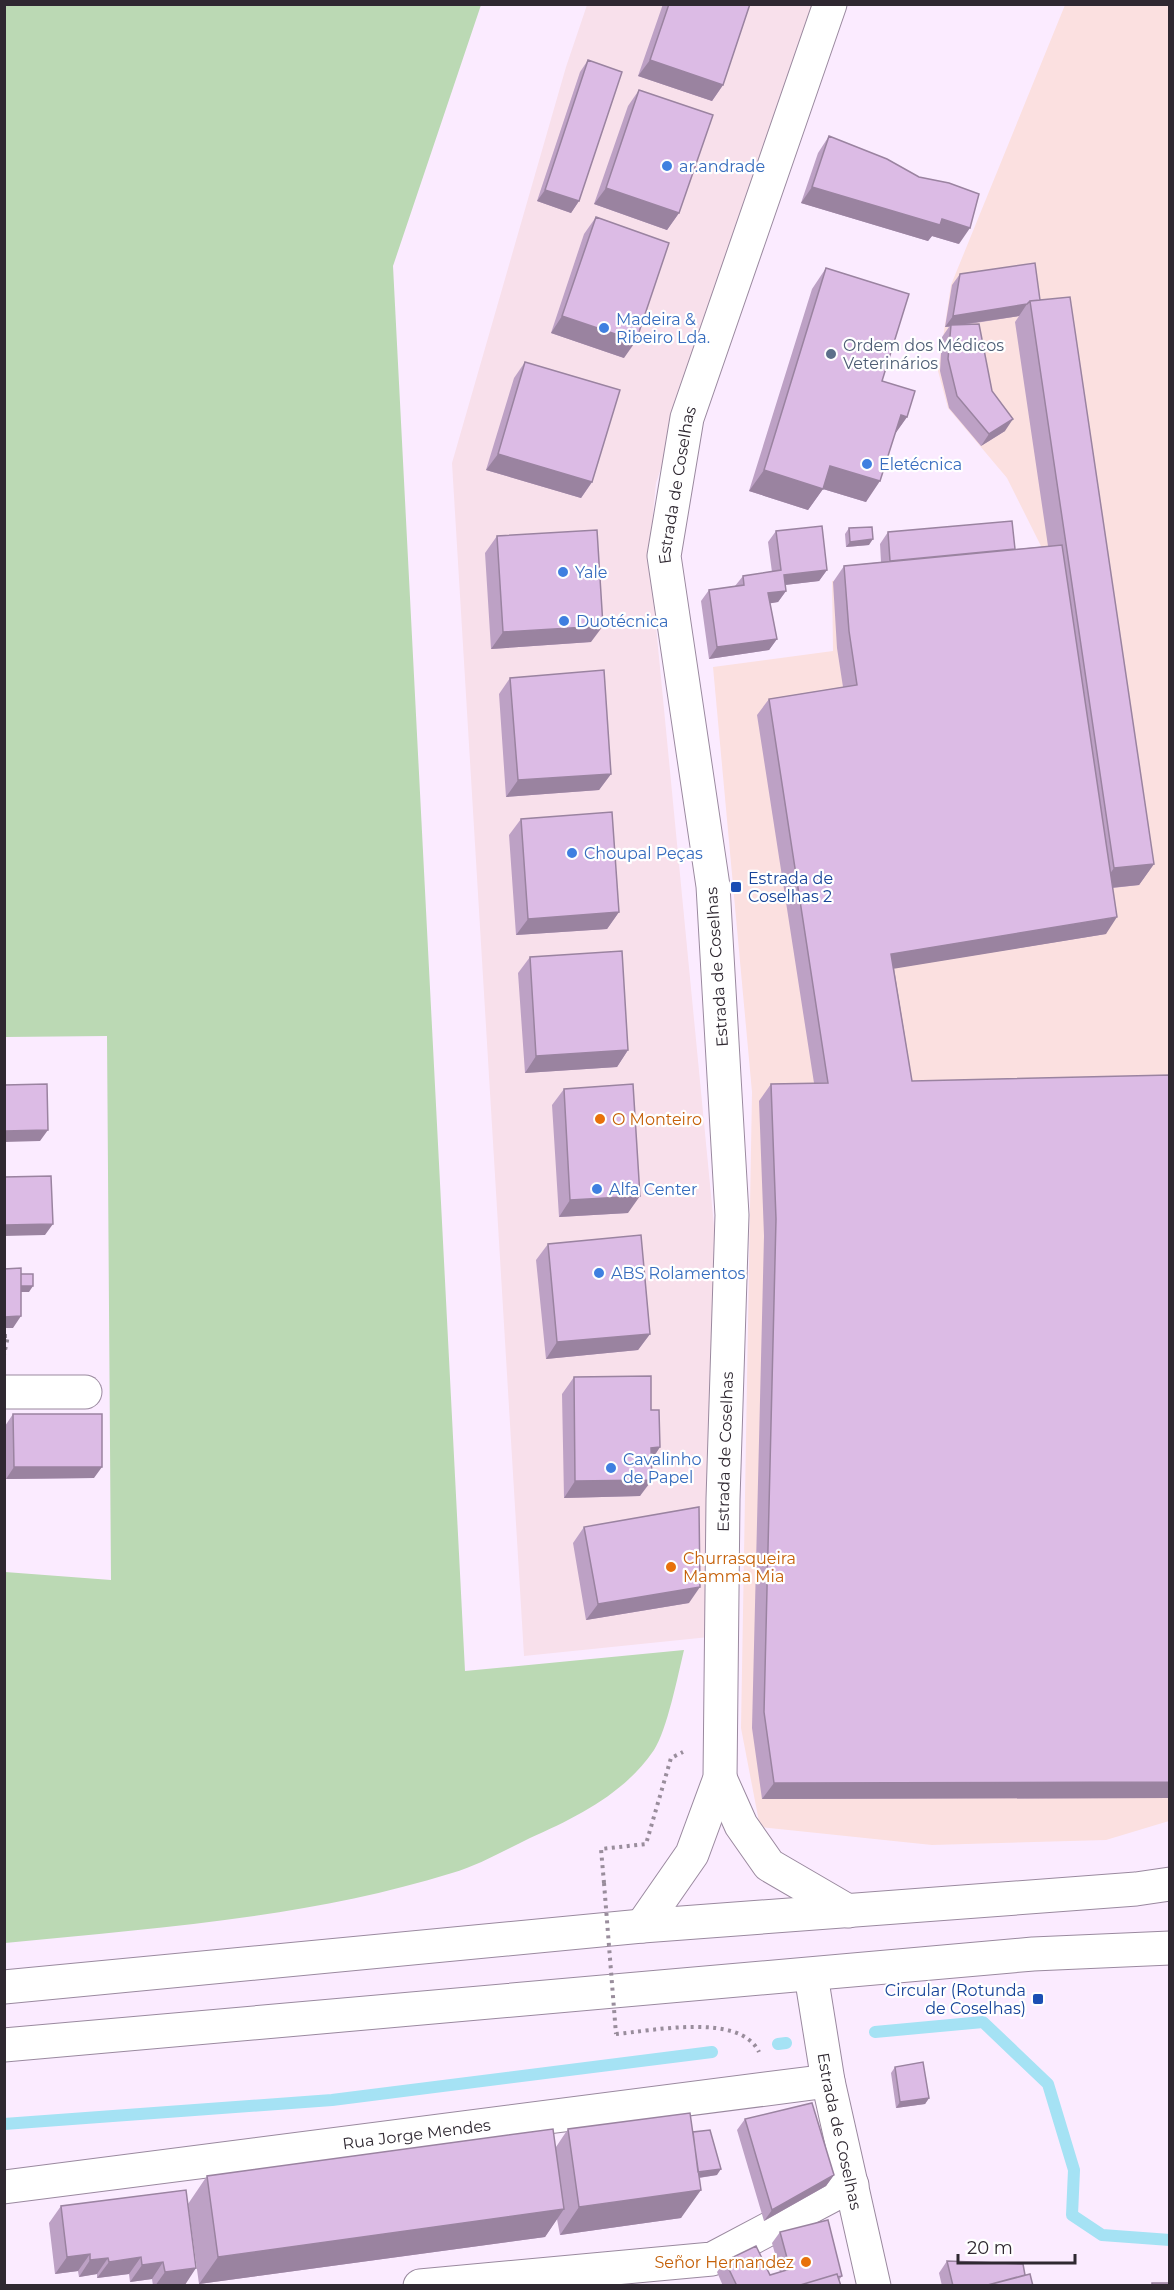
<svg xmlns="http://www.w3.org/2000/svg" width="1174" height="2290" font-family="Montserrat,sans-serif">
	<rect width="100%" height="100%" fill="#fbebff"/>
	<!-- commercial -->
	<path fill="#f8e0eb" d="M587 5H818L656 483 649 554 714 1226 709 1637 524 1656 452 463 566 67Z"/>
	<!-- industrial -->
	<path fill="#fbe0e0" d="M1065 5H1169V1821L1106 1840 932 1845 760 1827 741 1728 752 1092 713 667 833 651 832 581 1048 560 1007 478 948 408 938 371 951 285Z"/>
	<!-- green -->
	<path fill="#bbd9b4" d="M5 4 481 5 393 266 465 1671 684 1650C678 1675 667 1730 654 1750 624 1794 577 1817 530 1838 505 1850 479 1865 452 1873 307 1918 155 1928 5 1943V1572L111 1580 107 1036 5 1037Z"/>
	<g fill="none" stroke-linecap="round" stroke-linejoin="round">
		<!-- stream -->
		<path stroke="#a5e2f4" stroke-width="12" d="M875 2032 983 2022 1048 2084 1074 2170 1072 2215 1102 2235 1170 2240
			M778 2044 786 2043
			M4 2124 332 2100 712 2052"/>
		<defs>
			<g id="minor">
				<path d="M4 1392H85"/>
				<path d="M720 1778 741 1825 769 1865 848 1911"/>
				<path id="s1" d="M642 1926 692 1854 720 1778 723 1499 732 1215 713 886 664 556 687 418 830 4"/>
				<path id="s2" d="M4 2187 828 2081"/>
				<path d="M420 2286 712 2259 852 2185"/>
			</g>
			<g id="tertiary">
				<path id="s3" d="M811 1975 828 2081 874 2286"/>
			</g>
			<path id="primary" d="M4 1987 642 1926 1136 1889 1170 1884
				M4 2045 1033 1954 1170 1948"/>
		</defs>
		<!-- minor casing -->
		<use href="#minor" stroke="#9a899f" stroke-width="35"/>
		<!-- tertiary casing -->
		<use href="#tertiary" stroke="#9a899f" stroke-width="35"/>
		<!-- primary casing -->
		<use href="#primary" stroke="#9a899f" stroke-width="35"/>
		<!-- path -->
		<path stroke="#998d9c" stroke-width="4" stroke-dasharray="3 4.5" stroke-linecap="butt" d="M4 1336H8L4 1355
			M604 1883 601 1849 646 1844 671 1758 683 1752
			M616 2034C652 2031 740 2012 759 2052"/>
		<!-- minor -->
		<use href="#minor" stroke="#fff" stroke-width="33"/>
		<!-- tertiary -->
		<use href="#tertiary" stroke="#fff" stroke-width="33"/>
		<!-- primary -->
		<use href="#primary" stroke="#fff" stroke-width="33"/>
		<!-- path-bridge -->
		<path stroke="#998d9c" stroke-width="4" stroke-dasharray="3 4.5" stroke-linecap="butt" d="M604 1883 616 2034"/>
	</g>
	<!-- wall -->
	<path fill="#bda1c5" d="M663 4H750L723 85 712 101 638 76Z
		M588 60 579 201 571 213 537 201 580 72Z
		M639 90 679 213 667 230 594 204 628 106Z
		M829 136 959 244 932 236 928 241 801 203 818 153Z
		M596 217 624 358 551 333 584 234Z
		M826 268 882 381 907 417 895 434 866 502 823 489 808 510 749 491 812 289Z
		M960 274 1040 300 1154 864 1139 885 1113 888 1106 934 894 968 912 1081 1170 1798 762 1799 752 1728 764 1236 759 1101 771 1084 814 1083 757 715 769 699 843 687 837 648 833 582 844 566 881 562 880 544 888 532 1015 549 1048 546 1015 322 1019 316 963 325 992 391 1005 431 981 446 949 408 940 371 942 337 949 327H945L952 285Z
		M525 362 592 482 581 498 486 470 514 378Z
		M849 528 869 545 846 547 845 534Z
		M776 531 827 570 819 581 785 585 786 591 778 602 770 603 777 639 769 650 709 659 701 601 709 590 735 586 743 576 772 572 768 542Z
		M497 536 591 642 491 649 485 553Z
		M510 678 611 774 599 790 506 797 499 694Z
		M521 819 619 912 607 929 516 935 509 835Z
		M530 957 628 1050 617 1067 525 1073 518 973Z
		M564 1089 628 1213 559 1217 552 1105Z
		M548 1244 650 1334 638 1350 546 1359 536 1260Z
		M574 1377 651 1410 660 1447 651 1460 640 1496 564 1498 562 1394Z
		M13 1414 94 1478 6 1479 5 1426Z
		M584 1527 689 1603 586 1620 573 1543Z
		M895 2067 929 2098 925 2104 896 2108 891 2073Z
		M745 2119 834 2175 826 2186 764 2221 737 2130Z
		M568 2129 693 2132 717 2175 699 2178 681 2218 560 2235 557 2219 545 2237 199 2284 188 2204 207 2176 556 2147Z
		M186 2190 185 2285 178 2286H153L152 2279 130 2282 129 2274 97 2278V2274L79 2277 78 2271 55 2274 49 2223 61 2206Z
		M780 2232 842 2276 839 2280 841 2286H723L717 2272 725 2261 770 2275 780 2272 772 2243Z
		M947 2261 1025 2275 1033 2286H942L939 2273Z"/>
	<!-- shaded-wall -->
	<path fill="#9a83a0" d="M650 60 723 85 712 101 638 76Z
		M812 187 942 219 970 228 959 244 932 236 928 241 801 203Z
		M606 188 679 213 667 230 594 204Z
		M545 190 579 201 571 213 537 201Z
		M1027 304 1019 316 945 327 953 316Z
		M562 316 636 341 624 358 551 333Z
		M901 415 907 417 892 438Z
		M1013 419 1005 431 981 446 989 434Z
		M498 454 592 482 581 498 486 470Z
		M830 466 880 481 866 502 823 489 808 510 749 491 764 470Z
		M873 539 869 545 846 547 850 542Z
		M827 570 819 581 776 586 784 575Z
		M786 591 778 602 760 605 768 593Z
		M603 626 591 642 491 649 503 632Z
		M777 639 769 650 709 659 717 647Z
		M611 774 599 790 506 797 518 780Z
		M1154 864 1139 885 1099 889 1114 868Z
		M619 912 607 929 516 935 528 919Z
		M1117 917 1106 934 880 971 891 954Z
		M628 1050 617 1067 525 1073 536 1056Z
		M48 1130 40 1141 4 1142V1131Z
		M640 1196 628 1213 559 1217 570 1200Z
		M53 1224 45 1235 4 1236V1225Z
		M17 1286H33L29 1292H12Z
		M21 1316 13 1328H4V1317Z
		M650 1334 638 1350 546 1359 557 1342Z
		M660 1447 649 1464 651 1448Z
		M14 1467H102L94 1478 6 1479Z
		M652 1480 640 1496 564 1498 575 1481Z
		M700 1587 689 1603 586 1620 598 1604Z
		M1170 1782V1798L762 1799 774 1783Z
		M929 2098 925 2104 896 2108 900 2102Z
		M721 2169 717 2175 677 2181 681 2175Z
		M834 2175 826 2186 764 2221 772 2210Z
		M701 2190 681 2218 560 2235 579 2207Z
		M564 2209 545 2237 199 2284 218 2257Z
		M90 2254 78 2271 55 2274 67 2257Z
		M141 2257 129 2274 97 2278 109 2262Z
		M108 2258 97 2274 79 2277 90 2260Z
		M163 2262 152 2279 130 2282 142 2265Z
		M196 2268 185 2285 155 2286 165 2272Z"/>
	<!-- building -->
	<path fill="#dcbbe5" stroke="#9a83a0" stroke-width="1.5" d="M669 4H750L723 85 650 60Z
		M588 60 622 72 579 201 545 190Z
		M639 90 713 115 679 213 606 188Z
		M829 136 887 159 919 177 949 183 979 194 970 228 942 219 940 225 812 187Z
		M596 217 669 243 636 341 562 316Z
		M1035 263 1040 300 1030 301 1027 304 953 316 960 274Z
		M826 268 909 294 882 381 915 391 907 417 901 415 880 481 830 466 823 489 764 470Z
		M1070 297 1154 864 1114 868 1030 301Z
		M979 324 992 391 1013 419 989 434 957 396 948 359 951 325Z
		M525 362 620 390 592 482 498 454Z
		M1012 521 1015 549 890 561 888 532Z
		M822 526 827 570 784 575 786 591 768 593 777 639 717 647 709 590 744 585 743 576 781 570 776 531Z
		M872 527 873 539 850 542 849 528Z
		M597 530 603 626 503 632 497 536Z
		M1062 545 1117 917 891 954 912 1081 1170 1075V1782L774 1783 764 1712 776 1219 771 1084 828 1083 769 699 857 685 849 631 844 566Z
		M604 670 611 774 518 780 510 678Z
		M612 812 619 912 528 919 521 819Z
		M622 951 628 1050 536 1056 530 957Z
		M47 1084 48 1130 4 1131V1085Z
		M633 1084 640 1196 570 1200 564 1089Z
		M51 1176 53 1224 4 1225V1177Z
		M641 1235 650 1334 557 1342 548 1244Z
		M21 1268V1316L4 1317V1269Z
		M21 1274H33V1286H21Z
		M651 1376V1410H659L660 1447 651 1448 652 1480 575 1481 574 1377Z
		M13 1414H102V1467H14Z
		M699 1507 700 1587 598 1604 584 1527Z
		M923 2062 929 2098 900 2102 895 2067Z
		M812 2103 834 2175 772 2210 745 2119Z
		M690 2113 701 2190 579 2207 568 2129Z
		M553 2129 564 2209 218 2257 207 2176Z
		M710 2130 721 2169 698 2172 693 2132Z
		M186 2190 196 2268 165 2272 163 2262 142 2265 141 2257 109 2262 108 2258 90 2260V2254L67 2257 61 2206Z
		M828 2220 842 2276 838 2277 837 2274 797 2286H737L725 2261 756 2246 770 2275 790 2269 780 2232Z
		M947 2261 1023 2264 1025 2275 984 2286H953Z
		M837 2274 841 2286H797Z
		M1030 2274 1033 2286H984Z
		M1152 2283H1170V2286H1152Z"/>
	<!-- markers -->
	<g fill="#3f7fe0" stroke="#fff" stroke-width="2">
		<circle cx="667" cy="166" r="6"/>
		<circle cx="604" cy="328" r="6"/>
		<circle cx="867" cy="464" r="6"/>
		<circle cx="563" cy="572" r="6"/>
		<circle cx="564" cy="621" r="6"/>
		<circle cx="572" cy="853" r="6"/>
		<circle cx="597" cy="1189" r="6"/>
		<circle cx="599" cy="1273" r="6"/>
		<circle cx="611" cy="1468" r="6"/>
	</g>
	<circle fill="#5c6f8a" stroke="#fff" stroke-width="2" cx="831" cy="354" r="6"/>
	<g fill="#1a4fb4" stroke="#fff" stroke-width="2">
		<rect x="730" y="881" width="12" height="12" rx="3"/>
		<rect x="1032" y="1993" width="12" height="12" rx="3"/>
	</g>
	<g fill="#e8710a" stroke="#fff" stroke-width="2">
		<circle cx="600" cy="1119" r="6"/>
		<circle cx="671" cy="1567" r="6"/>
		<circle cx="806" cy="2262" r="6"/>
	</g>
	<g text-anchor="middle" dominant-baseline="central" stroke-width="4.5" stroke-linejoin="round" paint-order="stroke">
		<!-- shop labels -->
		<g font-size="16" fill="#366cbe" stroke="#fff" text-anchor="start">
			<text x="679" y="166">ar.andrade</text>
			<text x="616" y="319">Madeira &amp;<tspan x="616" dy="18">Ribeiro Lda.</tspan></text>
			<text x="879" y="464">Eletécnica</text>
			<text x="575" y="572">Yale</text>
			<text x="576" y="621">Duotécnica</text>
			<text x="584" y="853">Choupal Peças</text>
			<text x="609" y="1189">Alfa Center</text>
			<text x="611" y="1273">ABS Rolamentos</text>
			<text x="623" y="1459">Cavalinho<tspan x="623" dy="18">de Papel</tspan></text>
		</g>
		<!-- service labels -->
		<g font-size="16" fill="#4e5e75" stroke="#fff" text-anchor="start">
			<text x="843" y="345">Ordem dos Médicos<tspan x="843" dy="18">Veterinários</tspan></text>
		</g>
		<!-- street labels -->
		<g font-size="16" fill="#2f2831" stroke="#fff">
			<text stroke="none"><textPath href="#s1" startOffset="1467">Estrada de Coselhas</textPath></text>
			<text transform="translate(717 967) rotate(-94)">Estrada de Coselhas</text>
			<text stroke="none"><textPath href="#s1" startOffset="495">Estrada de Coselhas</textPath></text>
			<text stroke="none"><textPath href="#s3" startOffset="159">Estrada de Coselhas</textPath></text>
			<text stroke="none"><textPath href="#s2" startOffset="416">Rua Jorge Mendes</textPath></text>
		</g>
		<!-- transit labels -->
		<g font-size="16" fill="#164399" stroke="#fff" text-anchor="start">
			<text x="748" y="878">Estrada de<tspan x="748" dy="18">Coselhas 2</tspan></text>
			<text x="1026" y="1990" text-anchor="end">Circular (Rotunda<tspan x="1026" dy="18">de Coselhas)</tspan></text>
		</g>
		<!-- food labels -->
		<g font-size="16" fill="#c56008" stroke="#fff" text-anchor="start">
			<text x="612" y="1119">O Monteiro</text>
			<text x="683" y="1558">Churrasqueira<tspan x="683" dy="18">Mamma Mia</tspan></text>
			<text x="794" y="2262" text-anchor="end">Señor Hernandez</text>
		</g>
	</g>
	<!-- border -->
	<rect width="1174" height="2290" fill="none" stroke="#2f2831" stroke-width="12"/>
	<!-- scale -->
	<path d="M958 2254v9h117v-9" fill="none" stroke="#2f2831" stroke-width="3"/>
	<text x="967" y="2254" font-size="18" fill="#2f2831" stroke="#ffffff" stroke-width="4.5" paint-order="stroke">20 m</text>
</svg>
